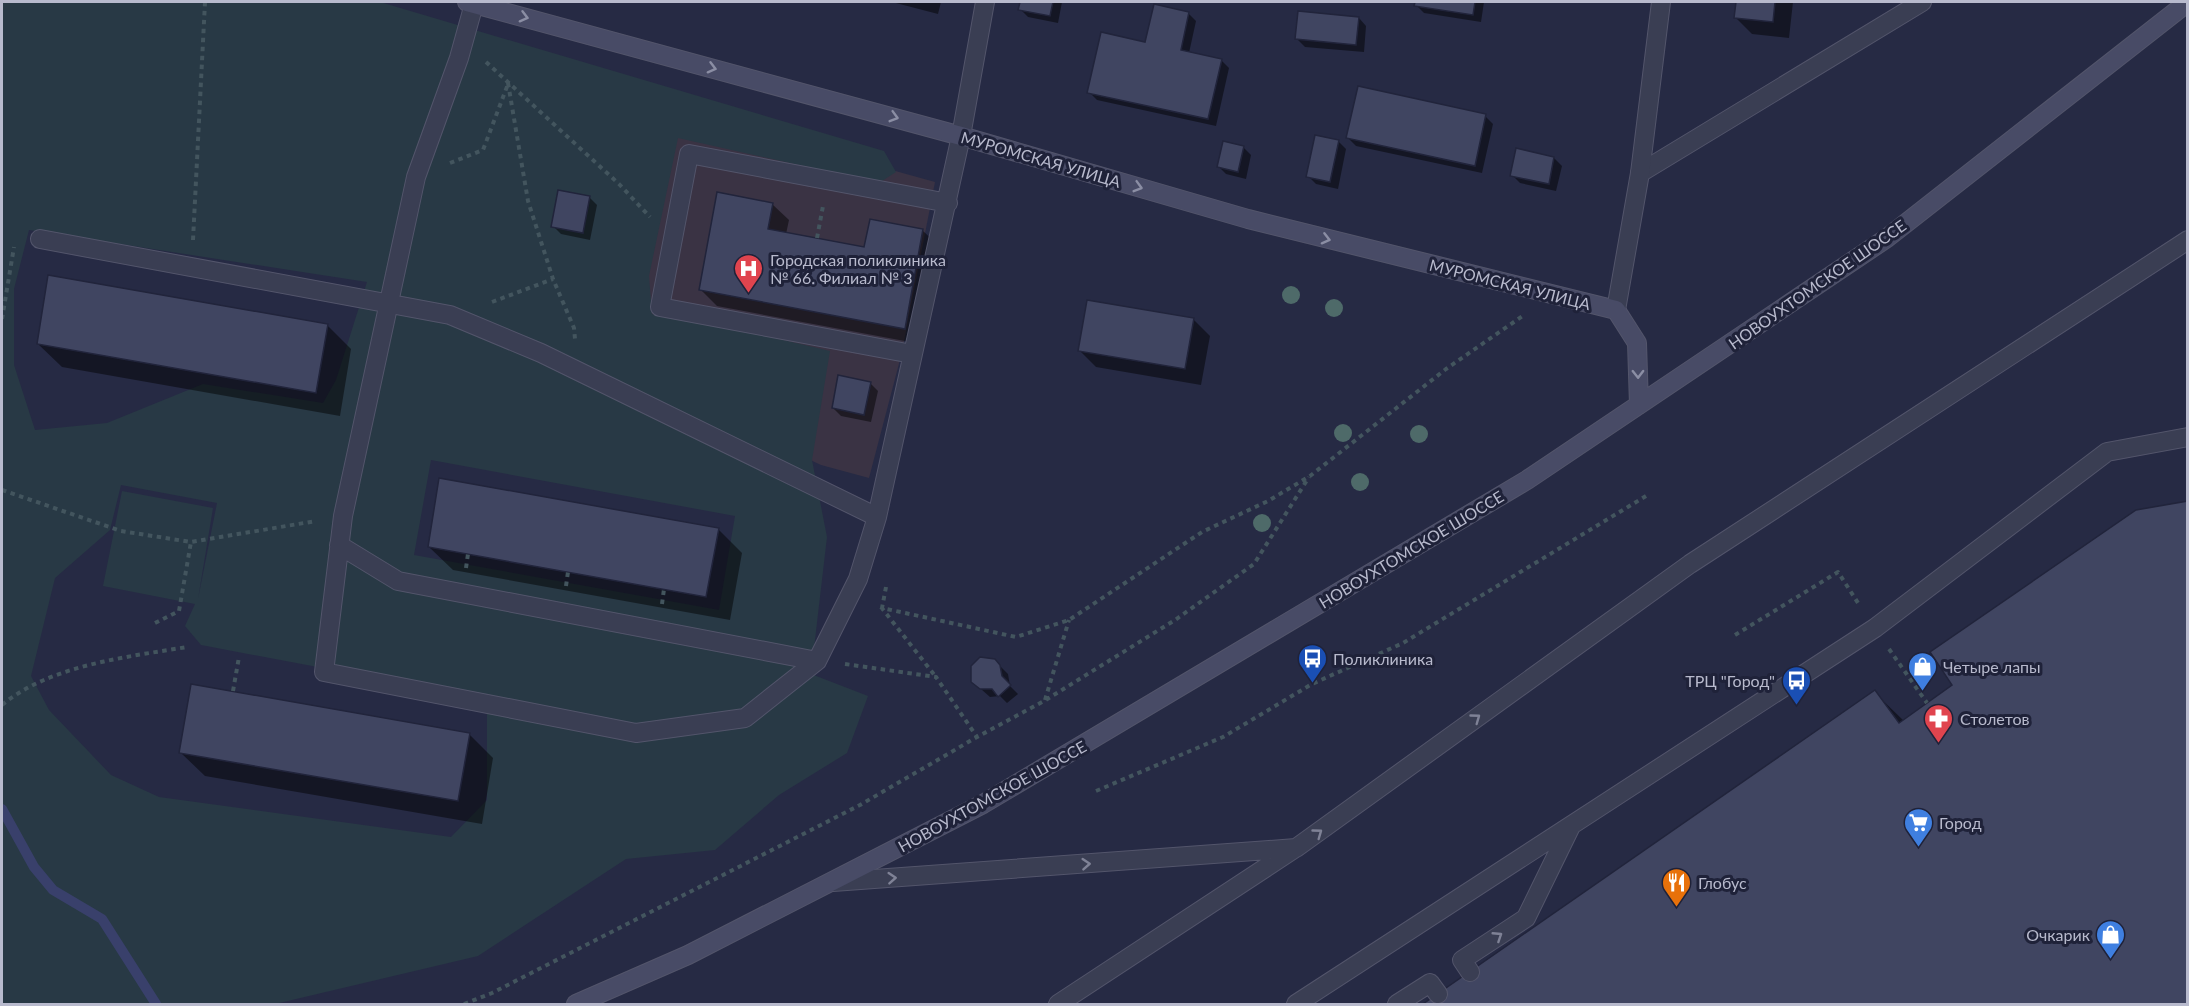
<svg xmlns="http://www.w3.org/2000/svg" width="2189" height="1006" font-family="Lato,sans-serif">
	<rect width="100%" height="100%" fill="#262a44"/>
	<!-- medical -->
	<path fill="#3a3344" d="M664 107 935 182 902 352 869 478 821 465 587 356 583 233 590 196Z"/>
	<!-- green -->
	<path fill="#283945" fill-rule="evenodd" d="M2 2H380L884 151 896 172 879 183 678 138 649 276 652 314 745 331 830 351 812 460 827 537 811 674 868 696 847 753 779 795 715 850 626 859 478 956 275 1004H2ZM558 190 590 196 583 232 552 227ZM29 230 367 282 336 380 323 403 203 384 107 423 35 430 14 365V289ZM431 460 735 516 719 610 414 555ZM121 485 217 503 198 599 213 508 122 491 103 586 195 604 185 626 201 645 487 699V800L451 837 159 797 111 775 49 710 31 676 55 578 110 530Z"/>
	<!-- shadow -->
	<path fill="#0007" d="M892 2H941L938 14Z
		M1021 2H1062L1058 23 1028 17 1020 9Z
		M1416 2H1484L1481 22 1424 13 1416 5Z
		M1738 2H1793L1789 38 1752 34 1736 18Z
		M1188 13 1196 21 1189 53 1221 60 1229 68 1216 126 1097 100 1089 92Z
		M1359 18 1366 26 1364 52 1305 47 1297 39Z
		M1485 116 1493 124 1482 173 1356 146 1348 138Z
		M1338 141 1346 149 1338 189 1316 184 1308 176Z
		M1243 147 1251 155 1246 179 1226 174 1218 166Z
		M1554 158 1562 166 1556 191 1520 183 1512 175Z
		M589 197 597 205 590 240 561 234 553 226Z
		M772 204 789 220 786 234 865 248 922 230 939 246 921 344 717 306 701 290Z
		M1194 320 1210 336 1201 385 1096 367 1080 351Z
		M327 325 351 349 340 416 62 367 38 344Z
		M870 383 878 391 871 422 841 416 833 408Z
		M2188 503V1004H1424L1874 692 1904 721 1954 686Z
		M718 529 742 553 730 620 453 570 429 547Z
		M995 661 1008 674 1010 686 1018 694 1007 703 1000 696 990 697 973 682Z
		M469 734 493 758 482 824 205 776 181 753Z"/>
	<g fill="none" stroke-linecap="round" stroke-linejoin="round">
		<!-- stream -->
		<path stroke="#39406b" stroke-width="10" d="M2 809 34 867 53 890 102 919 156 1004"/>
	</g>
	<!-- building -->
	<path fill="#404561" stroke="#21243b" stroke-width="1.5" d="M1020 2H1053L1050 16 1018 10Z
		M1415 2H1475L1473 15 1414 6Z
		M1736 2H1775L1773 22 1734 18Z
		M1154 4 1189 12 1181 50 1222 59 1208 119 1087 93 1101 32 1145 42Z
		M1298 11 1359 17 1356 45 1295 39Z
		M1358 86 1486 114 1475 166 1346 138Z
		M1315 135 1339 140 1330 182 1306 177Z
		M1223 141 1244 146 1238 172 1217 167Z
		M1516 148 1554 157 1549 184 1510 176Z
		M558 190 590 196 583 233 551 227Z
		M717 192 773 203 768 229 864 247 870 219 923 229 905 329 699 290Z
		M48 275 328 324 316 393 37 344Z
		M1087 300 1194 318 1185 369 1078 351Z
		M838 375 871 382 864 415 832 408Z
		M439 478 719 528 706 597 428 547Z
		M2188 501V1004H1423L1875 690 1899 723 1952 685 1930 652 2136 510Z
		M980 657 995 659 1000 665 1002 676 1011 685 998 697 992 689H980L971 682V666Z
		M191 684 470 733 458 801 179 753Z"/>
	<g fill="none" stroke-linecap="round" stroke-linejoin="round">
		<defs>
			<path id="lane" d="M474 4 459 58 416 177 343 516 324 672 636 733 745 718 817 661 858 579 877 517 961 136
				M1640 173 1922 2
				M40 239 450 315 541 353 877 517
				M912 354 660 307 689 154 948 203
				M339 545 398 581 817 661
				M833 882 1296 848 1690 564 2188 240
				M1470 972 1462 960 1526 918 1571 826
				M1058 1004 1294 849
				M1296 1004 1875 628 2107 452 2188 437
				M1397 1004 1430 983 1438 994"/>
			<path id="street" d="M961 136 985 2
				M1616 310 1640 173 1661 2"/>
			<path id="secondary" d="M467 2 961 136 1248 219 1616 310 1637 343 1639 405
				M576 1004 688 955 983 804 1527 480 1887 238 2188 2"/>
		</defs>
		<!-- lane casing -->
		<use href="#lane" stroke="#53556b" stroke-width="20"/>
		<!-- street casing -->
		<use href="#street" stroke="#53556b" stroke-width="20"/>
		<!-- secondary casing -->
		<use href="#secondary" stroke="#53556b" stroke-width="20"/>
		<!-- path -->
		<path stroke="#43555e" stroke-width="4" stroke-dasharray="4.5 4.5" stroke-linecap="butt" d="M486 62 619 184 650 217
			M508 83 528 201 553 279 574 328 575 339
			M450 163 483 150 508 84
			M817 238 823 206
			M193 240 205 2
			M492 302 553 279
			M2 319 14 247
			M2 490 121 531 191 542 316 521
			M466 568 468 554
			M566 586 568 572
			M886 587 882 608 1016 637 1069 620 1202 532 1268 501 1310 476 1446 369 1524 315
			M662 604 664 589
			M881 607 936 677
			M155 623 179 611 191 542
			M1735 635 1838 572 1860 606
			M1889 649 1927 703
			M845 664 936 677 977 737
			M233 691 239 657
			M1045 700 1069 620
			M2 705C50 665 127 657 187 647
			M1096 791 1223 737 1312 684 1403 643 1646 496
			M464 1004 492 993 860 805 977 737 1044 701 1175 620 1254 564 1309 477"/>
		<!-- lane -->
		<use href="#lane" stroke="#3a3e53" stroke-width="18"/>
		<!-- street -->
		<use href="#street" stroke="#3a3e53" stroke-width="18"/>
		<!-- secondary -->
		<use href="#secondary" stroke="#484b66" stroke-width="18"/>
	</g>
	<!-- trees -->
	<g fill="#4e6a69">
		<circle cx="1291" cy="295" r="9"/>
		<circle cx="1334" cy="308" r="9"/>
		<circle cx="1343" cy="433" r="9"/>
		<circle cx="1419" cy="434" r="9"/>
		<circle cx="1360" cy="482" r="9"/>
		<circle cx="1262" cy="523" r="9"/>
	</g>
	<!-- one-way arrows -->
	<defs><path id="oneway-chevron" d="M-2-3.5L2.5 0L-2 3.5" fill="none" stroke-width="1.6" stroke-linecap="round" stroke-linejoin="round" transform="scale(1.5)"/></defs>
	<g stroke="#8b8ea4">
		<use href="#oneway-chevron" transform="translate(524 17) rotate(15)"/>
		<use href="#oneway-chevron" transform="translate(712 68) rotate(15)"/>
		<use href="#oneway-chevron" transform="translate(894 117) rotate(16)"/>
		<use href="#oneway-chevron" transform="translate(1138 187) rotate(16)"/>
		<use href="#oneway-chevron" transform="translate(1326 239) rotate(14)"/>
		<use href="#oneway-chevron" transform="translate(1638 374) rotate(89)"/>
	</g>
	<g stroke="#7f8296">
		<use href="#oneway-chevron" transform="translate(1476 718) rotate(-36)"/>
		<use href="#oneway-chevron" transform="translate(1318 833) rotate(-36)"/>
		<use href="#oneway-chevron" transform="translate(1086 864) rotate(-4)"/>
		<use href="#oneway-chevron" transform="translate(892 878) rotate(-4)"/>
		<use href="#oneway-chevron" transform="translate(1498 936) rotate(-33)"/>
	</g>
	<!-- icons -->
	<defs>
		<symbol id="hospital-pin" viewBox="-11 -11 22 30"><path d="M0 17L-7.5 6A9.5 9.5 0 1 1 7.5 6Z" fill="#e0444e" stroke="#1f2239"/><path d="M-5-5h3v3.5h4V-5h3V5h-3V1.5h-4V5h-3Z" fill="#fff"/></symbol>
		<symbol id="bus-pin" viewBox="-11 -11 22 30"><path d="M0 17L-7.5 6A9.5 9.5 0 1 1 7.5 6Z" fill="#1a4fb4" stroke="#1f2239"/><path d="M-5-6H5V4H4V6H2V4H-2V6H-4V4H-5ZM-3.5-4V0h7V-4ZM-3.5 1.2v1.5H-2V1.2ZM2 1.2v1.5H3.5V1.2Z" fill="#fff"/></symbol>
		<symbol id="shop-pin" viewBox="-11 -11 22 30"><path d="M0 17L-7.5 6A9.5 9.5 0 1 1 7.5 6Z" fill="#3f7fe0" stroke="#1f2239"/><path d="M-5-2.5h2.3a2.7 3.5 0 0 1 5.4 0H5L5.5 6h-11ZM-1.5-2.5h3a1.5 2.3 0 0 0-3 0Z" fill="#fff"/></symbol>
		<symbol id="pharmacy-pin" viewBox="-11 -11 22 30"><path d="M0 17L-7.5 6A9.5 9.5 0 1 1 7.5 6Z" fill="#e0444e" stroke="#1f2239"/><path d="M-2-6h4v4h4v4h-4v4h-4v-4h-4v-4h4Z" fill="#fff"/></symbol>
		<symbol id="supermarket-pin" viewBox="-11 -11 22 30"><path d="M0 17L-7.5 6A9.5 9.5 0 1 1 7.5 6Z" fill="#3f7fe0" stroke="#1f2239"/><path d="M-6-5.5h2.5l.6 2H6L4.5 2H-2.5L-4.4-4H-6ZM-1.5 3.2a1.3 1.3 0 1 0 .1 0ZM3 3.2a1.3 1.3 0 1 0 .1 0Z" fill="#fff"/></symbol>
		<symbol id="restaurant-pin" viewBox="-11 -11 22 30"><path d="M0 17L-7.5 6A9.5 9.5 0 1 1 7.5 6Z" fill="#e8710a" stroke="#1f2239"/><path d="M-5-6h1v4h1v-4h1v4h1v-4h1v5L-1.5 .5V6h-2V.5L-5-1ZM5-6V6H3V1.5H1.5Q1.5-4 5-6Z" fill="#fff"/></symbol>
	</defs>
	<g fill-rule="evenodd">
		<use href="#hospital-pin" x="732" y="252" width="33" height="45"/>
		<use href="#bus-pin" x="1296" y="642" width="33" height="45"/>
		<use href="#shop-pin" x="1906" y="650" width="33" height="45"/>
		<use href="#bus-pin" x="1780" y="664" width="33" height="45"/>
		<use href="#pharmacy-pin" x="1922" y="702" width="33" height="45"/>
		<use href="#supermarket-pin" x="1902" y="806" width="33" height="45"/>
		<use href="#restaurant-pin" x="1660" y="866" width="33" height="45"/>
		<use href="#shop-pin" x="2094" y="918" width="33" height="45"/>
	</g>
	<g text-anchor="middle" dominant-baseline="central" stroke-width="6" stroke-linejoin="round" paint-order="stroke">
		<!-- street labels -->
		<g font-size="16" fill="#b8bacd" stroke="#1f2239">
			<text transform="translate(1041 159) rotate(16)">МУРОМСКАЯ УЛИЦА</text>
			<text transform="translate(1510 284) rotate(14)">МУРОМСКАЯ УЛИЦА</text>
			<text transform="translate(1817 284) rotate(-35)">НОВОУХТОМСКОЕ ШОССЕ</text>
			<text transform="translate(1411 549) rotate(-31)">НОВОУХТОМСКОЕ ШОССЕ</text>
			<text transform="translate(992 796) rotate(-29)">НОВОУХТОМСКОЕ ШОССЕ</text>
		</g>
		<!-- poi labels -->
		<g font-size="16" fill="#b8bacd" stroke="#1f2239" text-anchor="start">
			<text x="770" y="259">Городская поликлиника<tspan x="770" dy="18">№ 66. Филиал № 3</tspan></text>
			<text x="1333" y="658">Поликлиника</text>
			<text x="1943" y="666">Четыре лапы</text>
			<text x="1775" y="680" text-anchor="end">ТРЦ "Город"</text>
			<text x="1960" y="718">Столетов</text>
			<text x="1939" y="822">Город</text>
			<text x="1698" y="882">Глобус</text>
			<text x="2090" y="934" text-anchor="end">Очкарик</text>
		</g>
	</g>
	<!-- border -->
	<rect width="2189" height="1006" fill="none" stroke="#b8bacd" stroke-width="6"/>
</svg>
